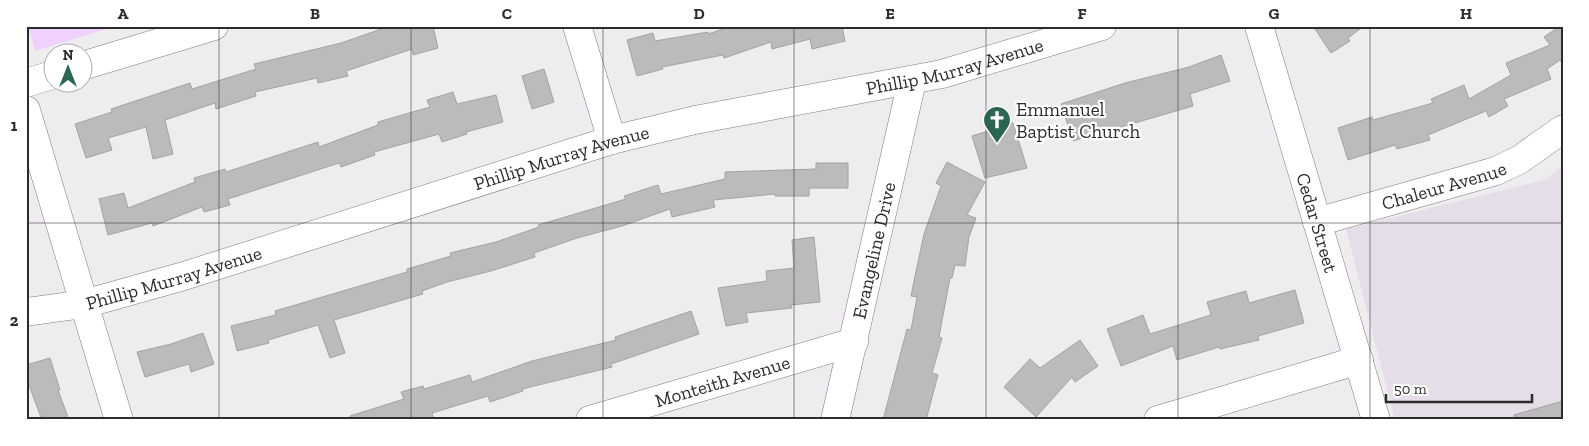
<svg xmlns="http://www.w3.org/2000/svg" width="1589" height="446" font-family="'Zilla Slab',serif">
	<rect width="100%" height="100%" fill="#efecf0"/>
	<!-- built -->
	<path fill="#e5dee8" d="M1563 166V420H1395L1346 229 1544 180Z"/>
	<!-- green -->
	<path fill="#f0d1fd" d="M28 26H116L35 51Z"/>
	<!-- building -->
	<path fill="#bcbabd" stroke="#a4a2a5" d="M390 26H433L438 48 413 55 412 49 346 71 348 76 318 83 317 78 255 92 256 96 216 109 215 103 165 120 173 154 153 159 146 127 108 138 112 150 86 158 75 124 112 112 111 109 190 83 192 89 256 69 254 64 341 43Z
		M732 26H842L845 41 812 49 810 39 772 49 771 42 724 58 723 55 662 67 663 69 637 76 627 40 653 33 655 41 708 32V34Z
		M1313 26H1364L1348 38 1350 41 1331 53Z
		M1560 26H1563V65L1560 60 1547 69 1551 79 1504 99 1508 106 1489 117 1486 111 1428 135 1430 140 1397 149 1395 145 1348 160 1338 128 1372 117 1373 120 1433 103 1431 99 1464 85 1469 99 1511 75 1506 63 1550 45 1544 37Z
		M1221 55 1230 81 1190 94 1193 106 1073 141 1061 104 1125 83 1189 67Z
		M544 69 554 102 532 109 522 76Z
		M453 92 457 104 496 95 503 122 466 132 467 134 442 142 439 134 374 152 375 155 341 167 339 163 228 199 230 205 204 212 202 207 153 226 152 223 108 235 99 199 124 193 128 208 195 182 194 178 225 169 226 172 318 142 319 147 378 125V122L430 107 427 100Z
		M1013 123 1027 168 985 178 972 136Z
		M947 162 985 182 967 215 976 218 969 237 965 266 955 265 952 278H950L939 337 942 338 932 373 938 375 926 420H883L907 329 911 330 917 297 911 296 915 276 924 234 941 186 936 183Z
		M816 163H848V188H809V196H775V194L713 200 715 207 672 217 670 209 622 226 577 238 534 253 535 257 491 271 447 282 422 291 423 294 334 320 345 353 330 358 318 325 268 340 269 343 237 351 231 326 276 315 275 311 407 272V269L451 256 450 253 496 242 539 227 538 225 626 199 624 196 658 185 661 194 725 179V172L816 169Z
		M814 237 820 302 791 305 792 308 746 313 748 322 726 326 718 288 767 281 766 271 794 268 792 240Z
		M1295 290 1304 323 1258 336 1259 340 1220 349 1219 347 1177 360 1173 346 1121 366 1107 329 1143 315 1150 334 1211 315 1207 302 1246 291 1249 303Z
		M691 311 699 334 611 364 612 367 522 389 523 391 490 402 488 396 432 413 434 420H351L350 416 404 399 401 392 423 386 424 389 470 375 472 382 532 361 616 340 615 337Z
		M203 333 214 364 191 372 189 364 145 377 137 352 171 344Z
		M1080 340 1098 366 1075 382 1072 377 1036 417 1004 387 1030 359 1040 368Z
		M50 358 60 390H58L69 420H42L26 377V365Z
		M1563 401V420H1514V415Z"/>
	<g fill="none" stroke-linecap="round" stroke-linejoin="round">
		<defs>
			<g id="minor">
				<path d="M577 26 612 140"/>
				<path id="s1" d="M1259 26 1376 420"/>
				<path d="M82 66 214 26"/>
				<path d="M26 83 52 75"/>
				<path d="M26 110 119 420"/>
				<path id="s2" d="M1317 222 1496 171 1519 160 1563 129"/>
				<path id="s3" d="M26 312 84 304 184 276 612 140 695 120 942 74 1102 26"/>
				<path id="s4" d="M590 420 854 342"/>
				<path id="s5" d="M835 420 912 81"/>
				<path d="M1158 420 1359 360"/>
			</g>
		</defs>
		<!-- minor casing -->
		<use href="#minor" stroke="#7e7b7f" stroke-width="29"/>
		<!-- minor -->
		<use href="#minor" stroke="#fff" stroke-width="28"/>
	</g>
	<!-- grid -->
	<path fill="none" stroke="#2d2c2d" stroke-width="1" stroke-opacity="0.55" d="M219 26V420M411 26V420M603 26V420M794 26V420M986 26V420M1178 26V420M1370 26V420M26 223H1563"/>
	<!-- icons -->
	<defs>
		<symbol id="church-pin" viewBox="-11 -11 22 30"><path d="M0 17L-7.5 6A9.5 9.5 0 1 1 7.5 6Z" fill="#2b6650" stroke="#fff"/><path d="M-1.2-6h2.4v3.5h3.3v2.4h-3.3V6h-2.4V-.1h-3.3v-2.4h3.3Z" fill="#fff"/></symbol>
	</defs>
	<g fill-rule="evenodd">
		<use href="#church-pin" x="981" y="104" width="32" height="43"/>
	</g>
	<g text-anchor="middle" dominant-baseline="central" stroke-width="4.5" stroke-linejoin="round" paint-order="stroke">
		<!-- street labels -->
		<g font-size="19" fill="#2d2c2d" stroke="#fff">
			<text stroke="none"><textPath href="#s3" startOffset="962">Phillip Murray Avenue</textPath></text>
			<text stroke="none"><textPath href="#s3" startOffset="558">Phillip Murray Avenue</textPath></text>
			<text stroke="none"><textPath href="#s2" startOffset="132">Chaleur Avenue</textPath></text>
			<text stroke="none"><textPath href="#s1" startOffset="205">Cedar Street</textPath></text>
			<text stroke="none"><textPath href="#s5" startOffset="174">Evangeline Drive</textPath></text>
			<text stroke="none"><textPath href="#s3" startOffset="152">Phillip Murray Avenue</textPath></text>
			<text stroke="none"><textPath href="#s4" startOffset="138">Monteith Avenue</textPath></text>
		</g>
		<!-- poi labels -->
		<g font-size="19" fill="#2d2c2d" stroke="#fff" text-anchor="start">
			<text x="1016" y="109">Emmanuel<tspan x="1016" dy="22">Baptist Church</tspan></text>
		</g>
	</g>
	<!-- border -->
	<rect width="1589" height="446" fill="none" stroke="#ffffff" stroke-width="55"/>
	<!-- north arrow -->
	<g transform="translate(68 68)"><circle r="24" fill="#ffffff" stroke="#ababab"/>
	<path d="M0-4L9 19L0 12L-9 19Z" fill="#2b6650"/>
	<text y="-8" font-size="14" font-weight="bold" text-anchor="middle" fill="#2d2c2d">N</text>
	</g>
	<!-- scale -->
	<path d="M1386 394v8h146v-8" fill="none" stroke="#2d2c2d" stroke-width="2.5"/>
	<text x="1394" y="394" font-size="15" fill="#2d2c2d" stroke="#ffffff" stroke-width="4" paint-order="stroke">50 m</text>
	<rect x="28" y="28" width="1534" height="390" fill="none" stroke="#2d2c2d" stroke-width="2"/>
	<g font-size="16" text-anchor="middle" font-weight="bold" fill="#2d2c2d">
		<text x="123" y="19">A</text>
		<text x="315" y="19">B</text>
		<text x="507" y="19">C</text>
		<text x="699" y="19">D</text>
		<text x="890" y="19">E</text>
		<text x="1082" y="19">F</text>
		<text x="1274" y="19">G</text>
		<text x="1466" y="19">H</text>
		<text x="14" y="131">1</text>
		<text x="14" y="326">2</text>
	</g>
</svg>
